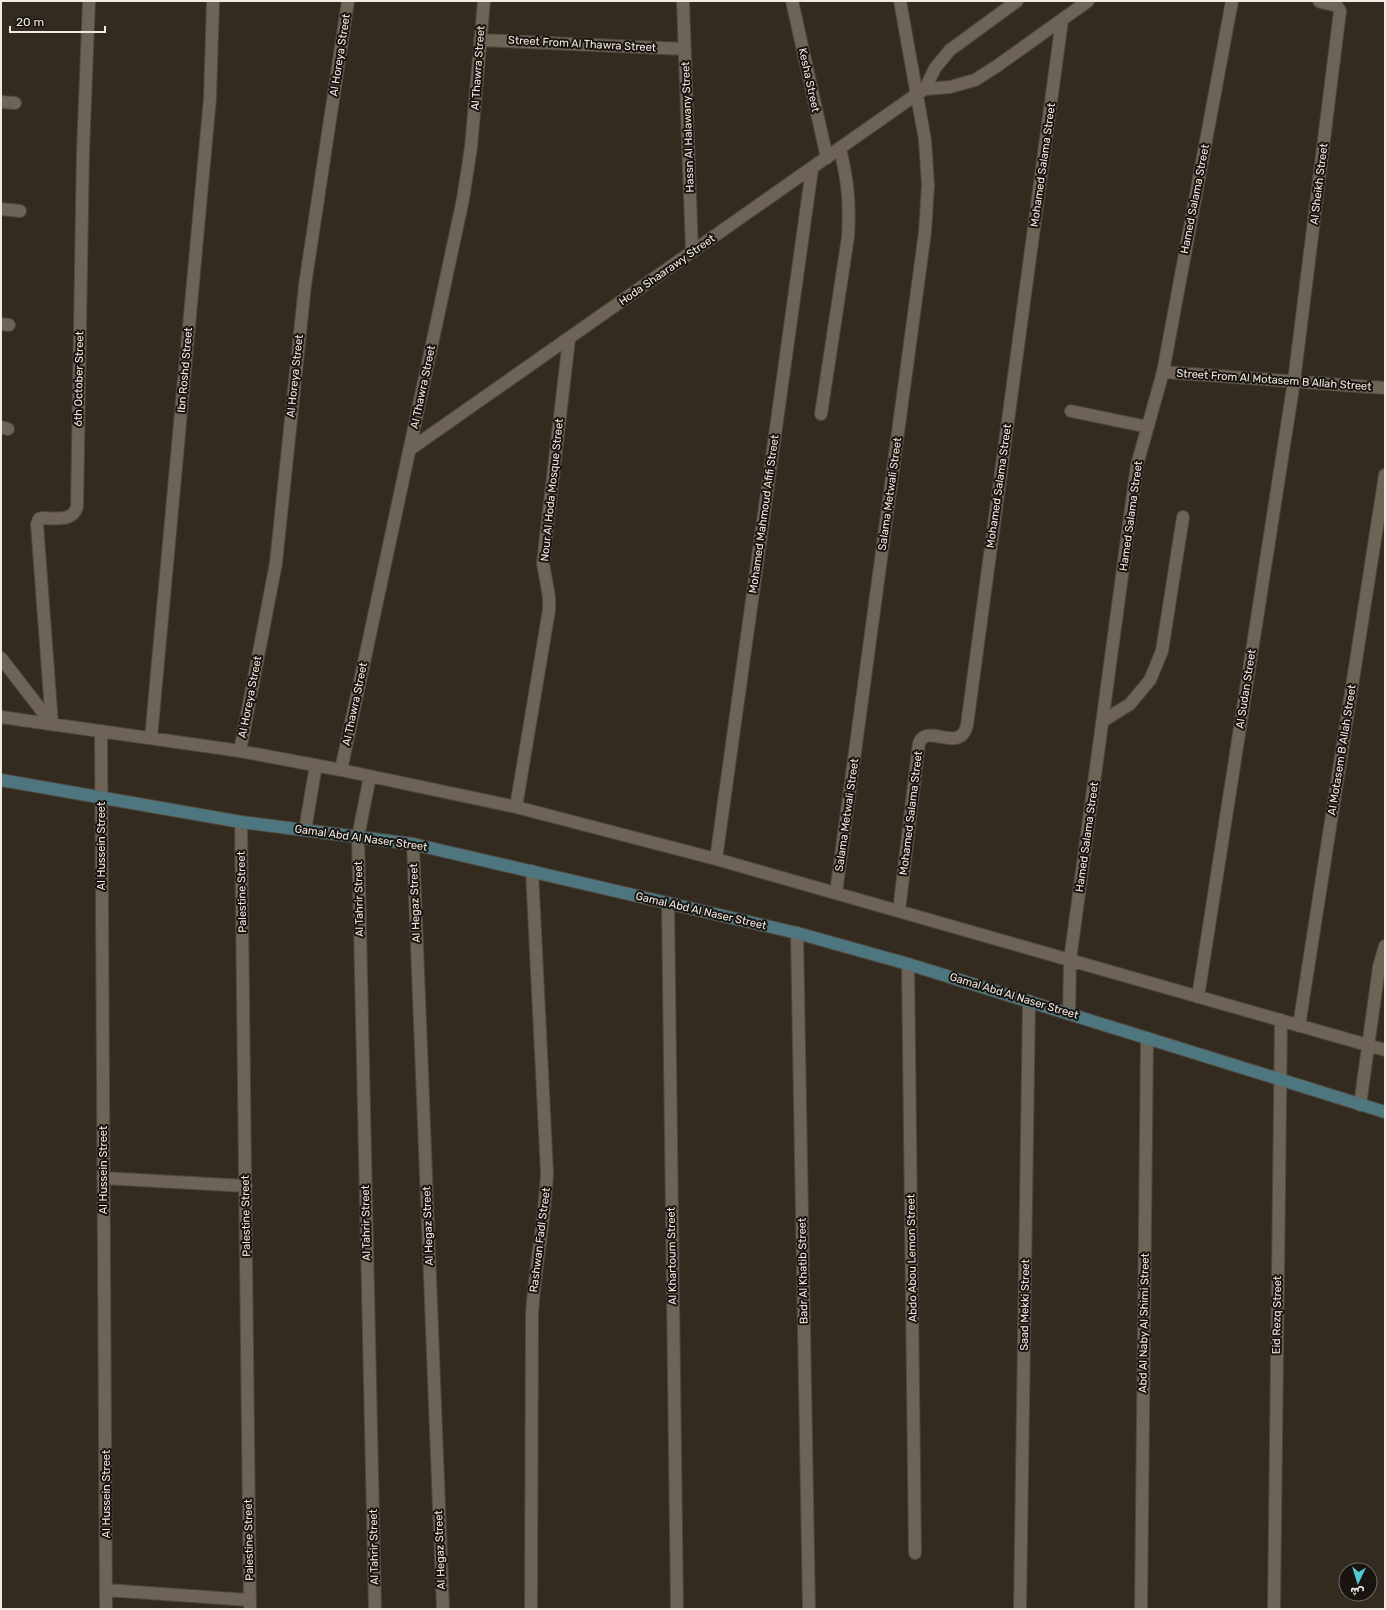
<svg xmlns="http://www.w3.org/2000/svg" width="1386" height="1610" font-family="Rubik,Cairo,sans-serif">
	<rect width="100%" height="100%" fill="#342b20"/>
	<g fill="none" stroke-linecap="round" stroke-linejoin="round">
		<defs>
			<path id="lane" d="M821 414 848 237C850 203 848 182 840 149
				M1103 721 1130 704 1150 680 1162 651 1183 517"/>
			<path id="street" d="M683 1 692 252
				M792 1 827 158
				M480 40 685 49
				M925 89 935 68 950 50 1017 1
				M1 102 15 103
				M1 209 20 211
				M1 324 9 325
				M1163 372 1385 388
				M1071 411 1148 427
				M1 427 8 429
				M409 450 917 94 925 89 950 87 975 80 997 66 1088 1
				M1 658 52 724
				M1 717 240 751 341 770 516 807 716 859 1385 1050
				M52 724 37 524 39 519 42 518C55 518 73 522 77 507L83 150 89 1
				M101 731 106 1609
				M151 738 210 98 213 1
				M240 751 276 563 305 285 348 1
				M341 770 463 199 471 147 484 1
				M370 776 358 837 375 1609
				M516 807 549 610V597L543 563 569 339
				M241 822 250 1609
				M305 830 316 765
				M413 844 443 1609
				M716 859 812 169
				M836 893 925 232 928 185 925 140 900 1
				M668 903 677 1609
				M899 911 919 743C927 722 960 755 967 725L1062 20
				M797 933 809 1609
				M908 964 915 1553
				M1198 997 1294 381 1340 11C1336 1 1327 6 1319 1
				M1069 1014 1070 960 1137 465 1163 372 1232 1
				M1299 1026 1385 475
				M1360 1105 1379 967 1385 946
				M103 1178 246 1186
				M106 1590 249 1600
				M531 1609 532 1314C535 1266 545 1220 547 1173L532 871
				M1020 1609 1029 1001
				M1141 1609 1147 1038
				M1274 1609 1281 1020"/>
			<path id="secondary" d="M1 780 241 822 413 844 797 933 908 964 1385 1112"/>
		</defs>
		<!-- lane casing -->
		<use href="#lane" stroke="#4f473d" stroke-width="14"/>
		<!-- street casing -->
		<use href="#street" stroke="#4f473d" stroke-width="14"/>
		<!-- secondary casing -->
		<use href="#secondary" stroke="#4f473d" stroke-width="14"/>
		<!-- lane -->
		<use href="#lane" stroke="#6d6356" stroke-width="12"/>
		<!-- street -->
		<use href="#street" stroke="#6d6356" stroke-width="12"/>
		<!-- secondary -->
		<use href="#secondary" stroke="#4e767f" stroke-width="12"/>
	</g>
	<g text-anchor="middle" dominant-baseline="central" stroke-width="4" stroke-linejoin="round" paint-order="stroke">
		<!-- street labels -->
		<g font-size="11" fill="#f0eae3" stroke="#19140f">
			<text transform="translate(582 44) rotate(3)">Street From Al Thawra Street</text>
			<text transform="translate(340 55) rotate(-81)">Al Horeya Street</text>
			<text transform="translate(478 68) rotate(-86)">Al Thawra Street</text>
			<text transform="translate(809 80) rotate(78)">Kesha Street</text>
			<text transform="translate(688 127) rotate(-92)">Hassn Al Halawany Street</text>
			<text transform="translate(1043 165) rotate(-82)">Mohamed Salama Street</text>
			<text transform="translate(1319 184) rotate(-83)">Al Sheikh Street</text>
			<text transform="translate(1195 199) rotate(-79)">Hamed Salama Street</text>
			<text transform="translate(667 270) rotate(-35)">Hoda Shaarawy Street</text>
			<text transform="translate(185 370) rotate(-85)">Ibn Roshd Street</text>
			<text transform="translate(295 376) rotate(-84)">Al Horeya Street</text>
			<text transform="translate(79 379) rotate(-89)">6th October Street</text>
			<text transform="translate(1274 380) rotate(4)">Street From Al Motasem B Allah Street</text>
			<text transform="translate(423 387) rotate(-78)">Al Thawra Street</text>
			<text transform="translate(999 486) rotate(-82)">Mohamed Salama Street</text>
			<text transform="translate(552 490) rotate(-84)">Nour Al Hoda Mosque Street</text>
			<text transform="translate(890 494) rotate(-82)">Salama Metwali Street</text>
			<text transform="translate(764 514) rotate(-82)">Mohamed Mahmoud Afifi Street</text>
			<text transform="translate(1131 516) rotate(-82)">Hamed Salama Street</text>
			<text transform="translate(1246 689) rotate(-81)">Al Sudan Street</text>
			<text transform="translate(250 697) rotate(-79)">Al Horeya Street</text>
			<text transform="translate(355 704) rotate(-78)">Al Thawra Street</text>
			<text transform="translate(1342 750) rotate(-81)">Al Motasem B Allah Street</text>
			<text transform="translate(911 813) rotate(-83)">Mohamed Salama Street</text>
			<text transform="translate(847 815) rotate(-82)">Salama Metwali Street</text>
			<text transform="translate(1087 837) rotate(-82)">Hamed Salama Street</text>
			<text transform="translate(361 838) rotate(8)">Gamal Abd Al Naser Street</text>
			<text transform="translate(101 846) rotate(-90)">Al Hussein Street</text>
			<text transform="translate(242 892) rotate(-91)">Palestine Street</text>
			<text transform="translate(359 899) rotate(-91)">Al Tahrir Street</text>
			<text transform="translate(415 903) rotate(-92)">Al Hegaz Street</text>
			<text transform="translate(701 911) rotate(13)">Gamal Abd Al Naser Street</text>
			<text transform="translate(1014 996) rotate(17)">Gamal Abd Al Naser Street</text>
			<text transform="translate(103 1170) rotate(-90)">Al Hussein Street</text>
			<text transform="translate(246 1216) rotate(-91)">Palestine Street</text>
			<text transform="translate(366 1223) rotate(-91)">Al Tahrir Street</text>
			<text transform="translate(428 1226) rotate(-92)">Al Hegaz Street</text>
			<text transform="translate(540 1240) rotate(-83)">Rashwan Fadl Street</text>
			<text transform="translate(672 1256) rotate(-91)">Al Khartoum Street</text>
			<text transform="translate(912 1258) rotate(-91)">Abdo Abou Lemon Street</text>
			<text transform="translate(803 1271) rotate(-91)">Badr Al Khatib Street</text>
			<text transform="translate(1025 1305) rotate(-89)">Saad Mekki Street</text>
			<text transform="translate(1277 1315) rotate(-89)">Eid Rezq Street</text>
			<text transform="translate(1144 1323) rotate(-89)">Abd Al Naby Al Shimi Street</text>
			<text transform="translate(106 1494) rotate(-90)">Al Hussein Street</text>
			<text transform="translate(249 1540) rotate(-91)">Palestine Street</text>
			<text transform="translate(374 1547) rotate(-91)">Al Tahrir Street</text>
			<text transform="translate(440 1550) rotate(-92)">Al Hegaz Street</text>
		</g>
	</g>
	<!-- border -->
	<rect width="1386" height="1610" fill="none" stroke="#f0eae3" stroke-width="4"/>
	<!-- north arrow -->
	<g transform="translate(1358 1582) rotate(184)"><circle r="19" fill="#19140f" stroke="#6f6a64"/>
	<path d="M0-3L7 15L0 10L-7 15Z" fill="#52cbd7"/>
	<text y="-6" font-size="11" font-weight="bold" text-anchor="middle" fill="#f0eae3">ش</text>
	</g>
	<!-- scale -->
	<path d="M10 26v6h95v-6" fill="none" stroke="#f0eae3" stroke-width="2"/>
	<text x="16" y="26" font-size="12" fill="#f0eae3" stroke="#19140f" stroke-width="3" paint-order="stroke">20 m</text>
</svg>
